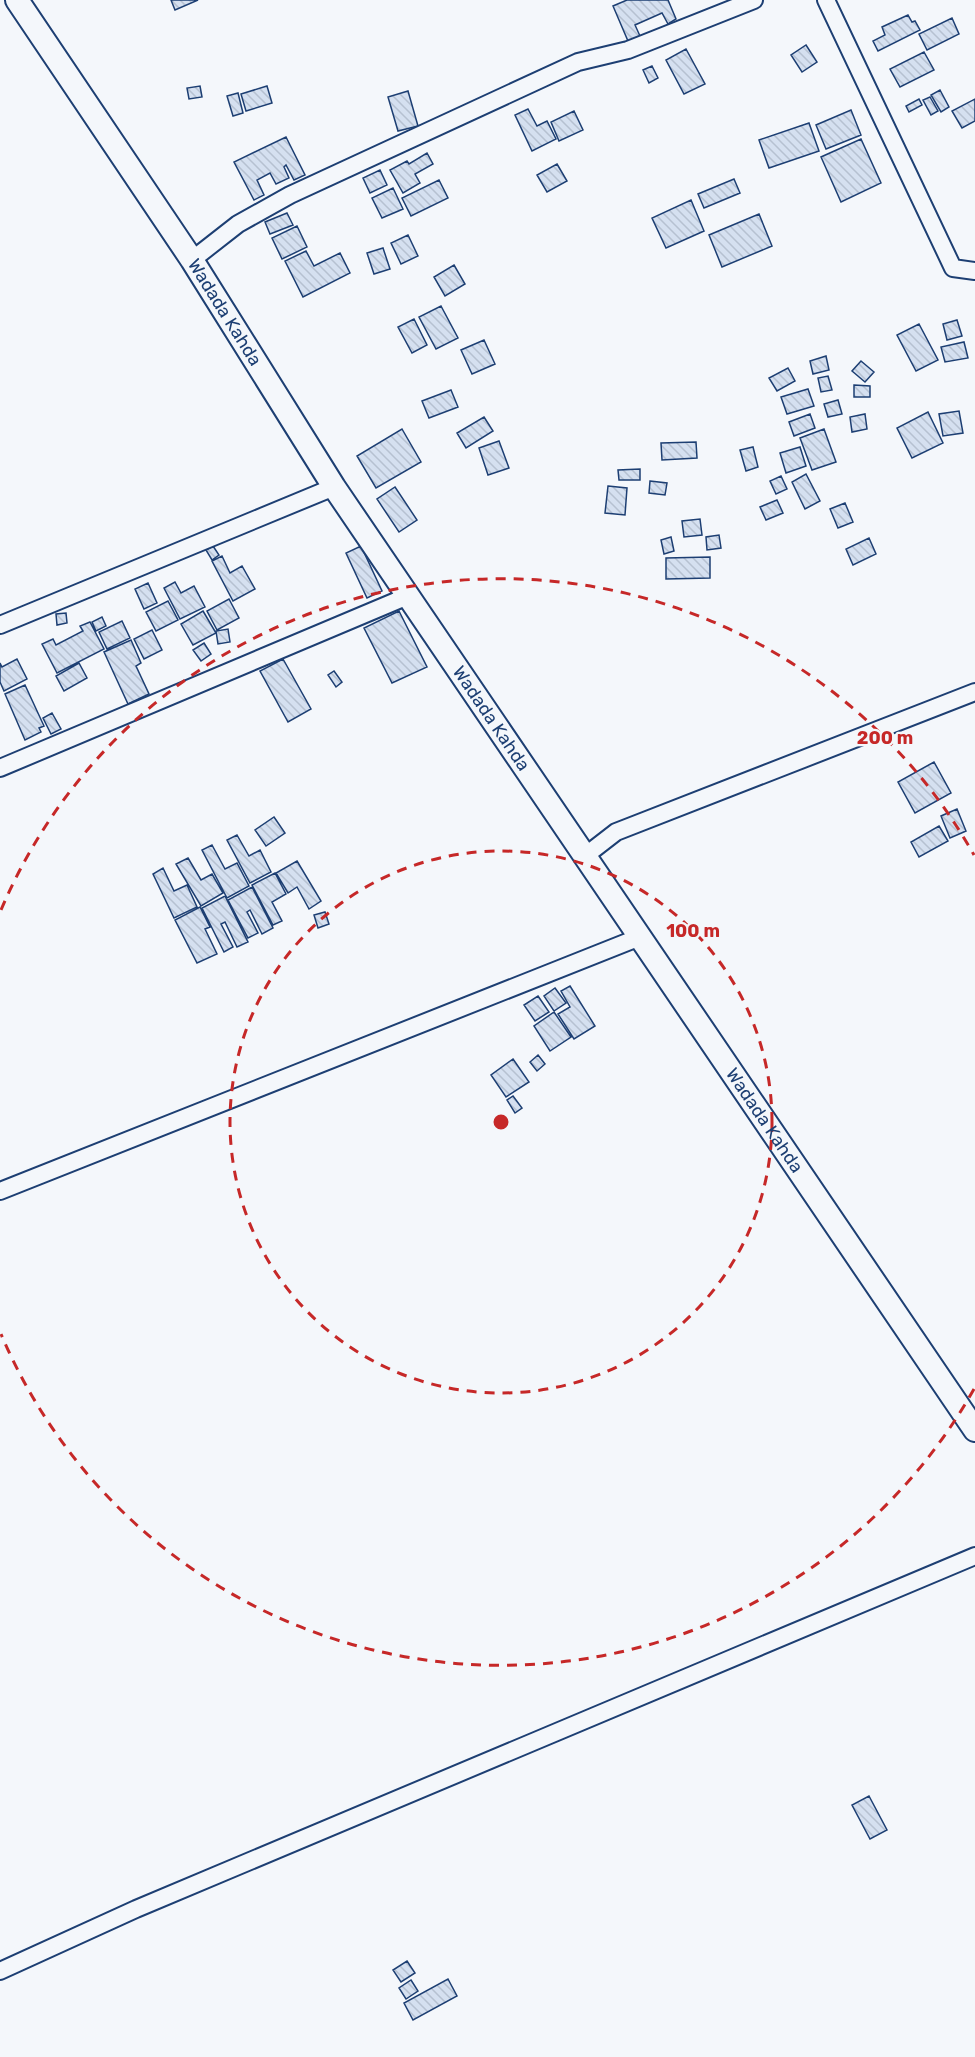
<svg xmlns="http://www.w3.org/2000/svg" width="975" height="2057" font-family="Rubik,sans-serif">
	<defs>
		<pattern id="building-back-hatch" width="6" height="6" patternUnits="userSpaceOnUse" patternTransform="scale(1.5)"><rect width="6" height="6" fill="#d5e0f0"/><path d="M-1 5l2 2M0 0l6 6M5-1l2 2" fill="none" stroke="#b6c1d1"/></pattern>
	</defs>
	<rect width="100%" height="100%" fill="#f4f7fb"/>
	<!-- building -->
	<path fill="url(#building-back-hatch)" stroke="#1d3f73" stroke-width="1.5" d="M171 0H198L175 10Z
		M627 0H668L676 19 668 24 662 13 635 25 640 36 628 41 613 6Z
		M908 15 912 22 915 21 920 30 878 51 873 41 885 35 882 27Z
		M952 18 959 34 927 50 919 34Z
		M806 45 817 62 802 72 791 55Z
		M686 49 705 84 684 94 666 60Z
		M924 52 934 70 900 87 890 69Z
		M652 66 658 78 649 83 643 70Z
		M200 86 202 97 189 99 187 88Z
		M267 86 272 103 246 111 241 94Z
		M940 90 949 107 941 112 931 95Z
		M408 91 418 126 398 131 388 97Z
		M238 93 243 113 233 116 227 96Z
		M930 97 938 111 931 115 923 100Z
		M919 99 922 105 909 112 906 106Z
		M975 99V121L962 128 952 111Z
		M528 109 537 126 547 121 556 139 532 151 515 115Z
		M851 110 861 135 826 149 816 125Z
		M574 111 583 130 559 141 551 122Z
		M809 123 819 151 769 168 759 140Z
		M286 137 305 175 294 180 286 165 284 167 289 178 276 184 270 173 257 180 264 195 254 200 234 162Z
		M861 139 881 183 841 202 821 157Z
		M427 153 433 164 415 174 420 183 403 193 390 170 407 161 409 164Z
		M557 164 567 181 547 192 537 175Z
		M380 170 387 185 370 193 363 178Z
		M734 179 740 193 704 208 698 194Z
		M439 180 448 198 411 216 402 198Z
		M393 188 403 209 382 218 372 198Z
		M691 200 704 231 666 248 652 218Z
		M287 213 293 225 270 234 265 222Z
		M759 214 772 246 722 267 709 235Z
		M297 226 307 247 282 259 272 238Z
		M408 235 418 256 401 264 391 243Z
		M383 248 390 269 374 274 367 253Z
		M306 251 314 266 340 253 350 273 303 297 285 261Z
		M454 265 465 284 445 296 434 277Z
		M441 306 458 338 436 349 419 317Z
		M414 319 427 345 412 353 398 327Z
		M957 320 962 336 947 340 943 324Z
		M919 324 938 360 916 371 897 335Z
		M484 340 495 364 472 374 461 350Z
		M964 342 968 358 945 362 941 347Z
		M826 356 829 370 813 374 810 361Z
		M861 361 874 372 865 382 852 371Z
		M788 368 795 381 777 391 769 378Z
		M828 376 832 390 821 392 818 378Z
		M854 385 870 386V397H854Z
		M808 389 814 406 787 414 781 397Z
		M451 390 458 407 429 418 422 401Z
		M838 400 842 414 828 417 824 404Z
		M959 411 963 433 943 436 939 414Z
		M928 412 943 443 912 458 897 428Z
		M810 414 815 428 794 436 789 422Z
		M865 414 867 429 852 432 850 417Z
		M484 417 493 431 466 448 457 433Z
		M402 429 421 462 376 488 357 456Z
		M824 429 836 462 812 470 800 438Z
		M499 441 509 468 488 475 479 448Z
		M696 442 697 458 662 460 661 443Z
		M753 447 758 467 746 471 740 450Z
		M800 447 806 466 786 473 780 453Z
		M640 469V480H619L618 470Z
		M806 474 820 501 805 509 792 482Z
		M781 476 787 489 776 494 770 481Z
		M650 481 667 483 665 495 649 493Z
		M608 486 627 488 625 515 605 513Z
		M395 487 417 520 399 532 377 499Z
		M777 500 783 513 766 520 760 507Z
		M845 503 853 522 838 528 830 509Z
		M700 519 702 535 684 537 682 521Z
		M719 535 721 548 707 550 706 537Z
		M671 537 674 551 664 554 661 540Z
		M869 538 876 554 853 565 846 549Z
		M213 546 219 555 212 560 206 550Z
		M361 546 382 591 367 598 346 553Z
		M222 556 230 573 242 566 255 589 233 601 212 561Z
		M710 557V578L666 579V558Z
		M175 582 181 593 194 586 205 607 180 619 164 588Z
		M148 583 157 603 144 609 135 589Z
		M229 599 239 618 217 630 207 611Z
		M168 601 178 620 156 631 146 612Z
		M203 611 216 633 193 645 181 624Z
		M399 611 427 667 392 683 364 628Z
		M66 613 67 623 57 625 56 614Z
		M102 617 106 626 96 631 92 622Z
		M122 621 130 638 107 649 99 632Z
		M90 622 104 649 57 673 42 644 53 639 56 645 83 631 80 626Z
		M228 629 230 642 218 644 216 631Z
		M152 630 162 650 144 659 134 639Z
		M131 640 141 663 136 666 149 694 128 704 104 652Z
		M204 643 211 654 201 661 193 650Z
		M17 659 27 679 4 691 0 682V663L2 667Z
		M283 659 311 709 288 722 260 671Z
		M79 663 87 678 64 691 56 676Z
		M334 671 342 682 336 687 328 675Z
		M25 685 44 726 39 728 41 732 25 740 5 694Z
		M52 713 61 729 51 734 43 718Z
		M934 762 951 793 915 813 898 782Z
		M957 809 966 831 950 838 941 816Z
		M274 817 285 833 266 846 255 830Z
		M939 826 948 841 919 857 911 842Z
		M237 835 249 856 260 850 271 872 250 883 227 840Z
		M212 845 225 869 237 863 249 886 227 898 202 850Z
		M188 858 201 880 212 874 223 893 201 906 176 864Z
		M297 861 321 901 309 909 297 887 288 893 276 873Z
		M163 868 174 891 187 885 197 907 174 918 153 874Z
		M275 873 286 894 272 902 282 921 273 925 252 885Z
		M252 887 273 928 262 934 250 910 247 912 258 933 248 938 228 900Z
		M225 896 248 942 237 947 225 922 221 924 233 947 224 952 202 908Z
		M200 907 210 927 205 929 217 954 197 963 175 920Z
		M325 912 329 924 318 928 314 915Z
		M570 986 595 1026 574 1039 558 1014 570 1007 561 991Z
		M555 988 566 1003 554 1011 544 996Z
		M538 996 549 1012 535 1021 524 1005Z
		M554 1012 571 1037 550 1051 534 1026Z
		M538 1055 545 1064 537 1071 530 1062Z
		M513 1059 529 1082 506 1097 491 1075Z
		M513 1096 522 1108 515 1113 507 1100Z
		M869 1796 887 1830 870 1839 852 1805Z
		M407 1961 415 1973 401 1982 393 1970Z
		M448 1979 457 1996 413 2020 404 2003Z
		M411 1980 418 1991 406 1999 399 1988Z"/>
	<g fill="none" stroke-linecap="round" stroke-linejoin="round">
		<defs>
			<path id="minor" d="M826 0 953 268 975 271
				M192 260 238 224 290 195 578 62 628 50 754 0
				M0 625 334 487
				M0 768 408 596
				M585 856 616 832 975 692
				M0 1191 640 937
				M0 1971 136 1909 975 1556"/>
			<g id="secondary">
				<path id="s1" d="M17 0 192 260 334 487 975 1430"/>
			</g>
		</defs>
		<!-- minor casing -->
		<use href="#minor" stroke="#1d3f73" stroke-width="20"/>
		<!-- secondary casing -->
		<use href="#secondary" stroke="#1d3f73" stroke-width="26"/>
		<!-- minor -->
		<use href="#minor" stroke="#f4f7fb" stroke-width="16"/>
		<!-- secondary -->
		<use href="#secondary" stroke="#f4f7fb" stroke-width="22"/>
	</g>
	<!-- distance rings -->
	<g fill="none" stroke="#c62828" stroke-width="3" stroke-dasharray="10 8">
		<circle cx="501" cy="1122" r="271"/>
		<path d="M974 1389A543 543 0 0 1 1 1334M1 910A543 543 0 0 1 974 855"/>
	</g>
	<g text-anchor="middle" dominant-baseline="central" stroke-width="4.5" stroke-linejoin="round" paint-order="stroke">
		<!-- street labels -->
		<g font-size="18" fill="#1d3f73" stroke="#f4f7fb">
			<text stroke="none"><textPath href="#s1" startOffset="375">Wadada Kahda</textPath></text>
			<text stroke="none"><textPath href="#s1" startOffset="861">Wadada Kahda</textPath></text>
			<text stroke="none"><textPath href="#s1" startOffset="1347">Wadada Kahda</textPath></text>
		</g>
	</g>
	<circle cx="501" cy="1122" r="9" fill="#c62828" stroke="#f4f7fb" stroke-width="3"/>
	<g font-size="18" text-anchor="middle" font-weight="bold" fill="#c62828" stroke="#f4f7fb" stroke-width="4.5" stroke-linejoin="round" paint-order="stroke">
		<text x="885" y="744">200 m</text>
		<text x="693" y="937">100 m</text>
	</g>
</svg>
